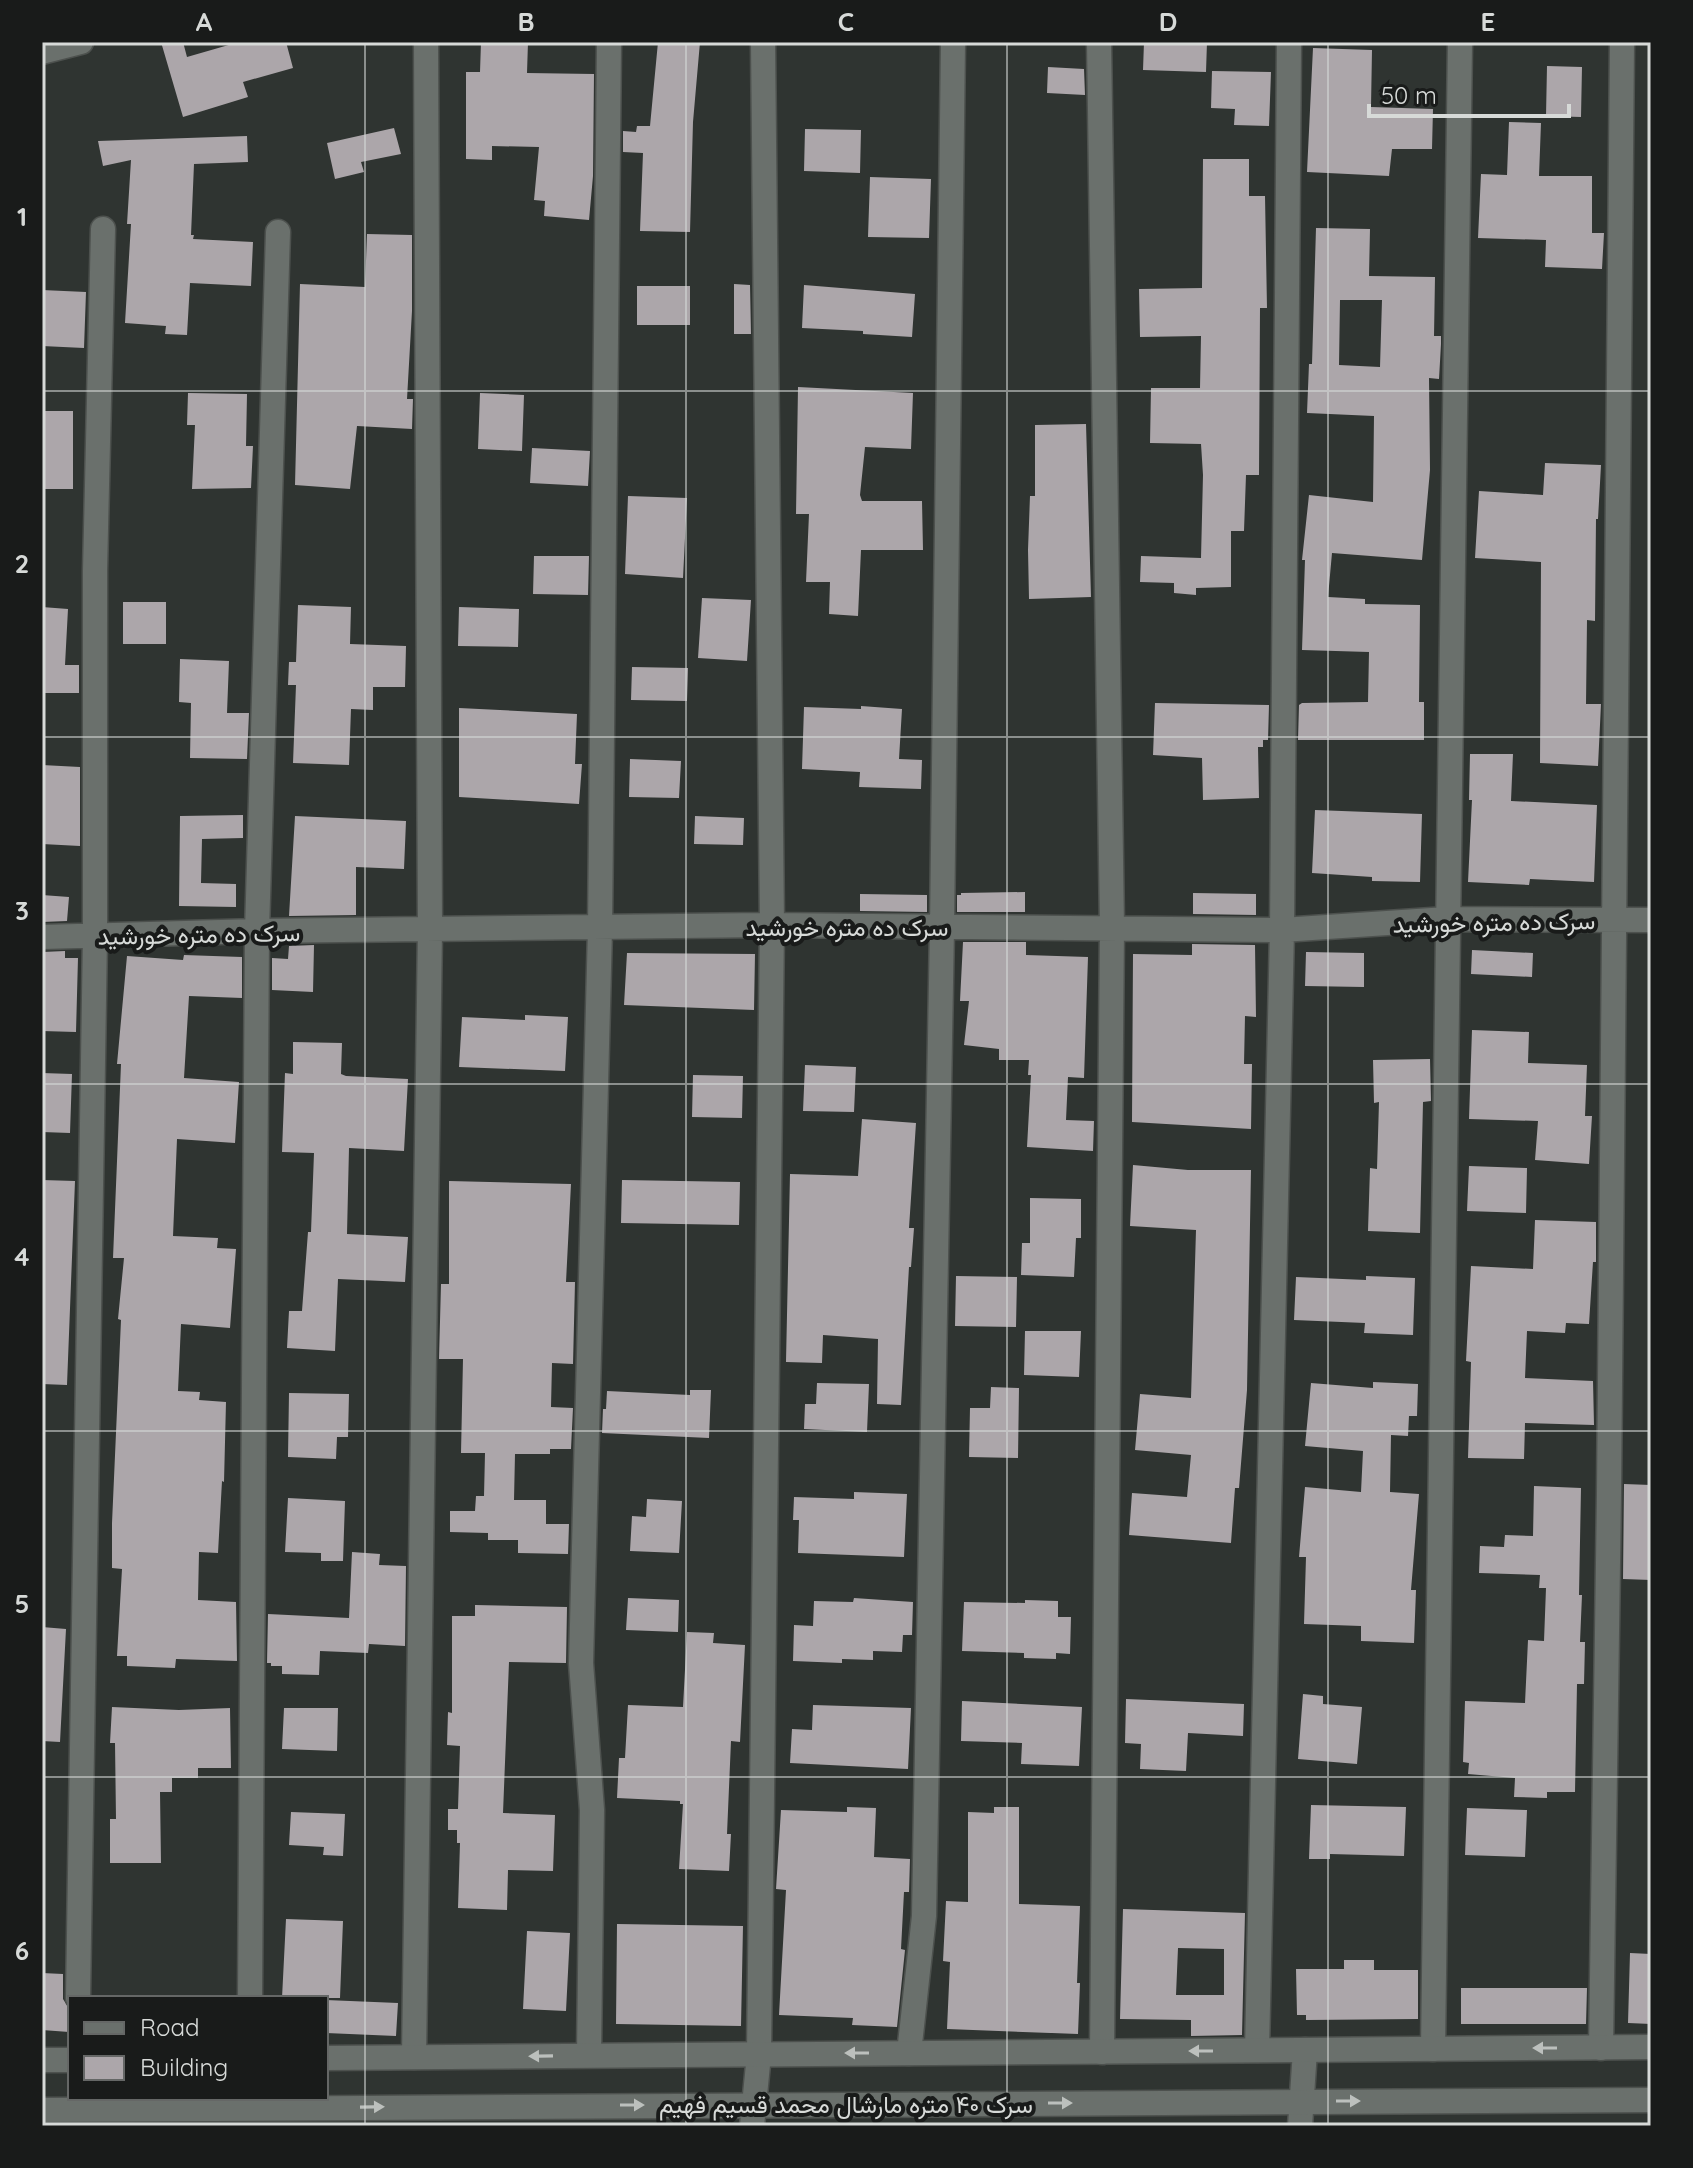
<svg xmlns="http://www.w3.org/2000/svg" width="1693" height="2168" font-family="Quicksand,Vazirmatn,sans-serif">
	<rect width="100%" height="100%" fill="#2f3431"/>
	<!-- building -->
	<path fill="#aca6aa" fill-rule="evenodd" d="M161 42H183L187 57 239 42H286L293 68 243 82 248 97 183 117Z
		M481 42H528L527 73 594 74 593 176 589 220 544 216 545 201 534 200 539 147 492 146V160L466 159V72H480Z
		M658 42H700L693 122 690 232 640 231 643 153 623 152V131L636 132 637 126H650Z
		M1144 42H1207L1206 72 1143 70Z
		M1313 48 1372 50 1371 107 1433 109 1432 149H1392L1389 176 1307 172Z
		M1547 66 1582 67 1581 117 1546 116Z
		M1048 67 1084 69 1085 95 1047 93Z
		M1212 71 1271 72 1269 126 1234 125 1235 109 1211 108Z
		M1509 122 1541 123 1539 176H1592V233H1604L1602 269 1545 267 1546 240 1478 238 1481 174 1507 175Z
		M394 128 401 154 361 162 364 172 335 179 327 143Z
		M805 129 861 130 860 173 804 171Z
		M247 136 248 162 194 164 191 235H194L193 239 253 242 251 286 190 283 187 335 165 334 166 326 125 323 131 224H127L131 160 103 166 98 141Z
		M1203 159H1249V196H1265L1267 308H1260L1259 475H1246L1244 531H1231V587L1196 588V595L1174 593V583L1140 582 1141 556 1201 558 1203 475 1201 444 1150 443 1151 388H1200L1201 336 1140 337 1139 289 1202 288Z
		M870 177 931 179 929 238 868 237Z
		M1316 228 1370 229 1369 276 1435 277 1434 336H1441V344L1439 379 1429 378 1430 470 1422 560 1332 553 1328 597 1365 599V604L1420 605 1419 702H1424V740H1298L1299 705 1302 703 1368 702 1369 652 1302 650 1305 560H1302L1309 495 1373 502 1374 416 1307 413 1309 364H1312ZM1340 300H1382L1380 367 1339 365Z
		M367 234 412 235V311L407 399H413L412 429 357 426 350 489 295 485 300 284 365 287Z
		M734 284 750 285 751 334H734Z
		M804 285 915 294 912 337 863 334V331L802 328Z
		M637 286H690V325H637Z
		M42 290 86 292 84 348 42 346Z
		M798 387 913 393 911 449 865 447 860 495 862 501H922L923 550H861L858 616 829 614 830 582H806L809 514H796Z
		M188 393 247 394 246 446H253L251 488 192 489 195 425H187Z
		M480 393 524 395 522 451 478 449Z
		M42 411H73V489H45Z
		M1086 424 1091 597 1029 599 1028 550 1030 496H1035V425Z
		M532 448 590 451 588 486 530 483Z
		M1545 463 1601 465 1598 519H1596L1595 621 1587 620 1586 704H1601L1598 766 1540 763 1541 562 1475 558 1479 491 1543 495Z
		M628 496 687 498 683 578 625 574Z
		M534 556H589L588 595 533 594Z
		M702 598 751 600 747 661 698 658Z
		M123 602H166V644H123Z
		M298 605 351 607 350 644 406 646 405 687H373V710L351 709 349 765 293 763 296 685H288L289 662H296Z
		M42 607 68 609 65 665H79V693H42Z
		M459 607 519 609 518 647 458 646Z
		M180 659 229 661 227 713H249L247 759 190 758 191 703 179 702Z
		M632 667 688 668 687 701 631 700Z
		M1155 703 1269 705 1268 740H1263V747H1258L1259 798 1203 800 1202 758 1153 755Z
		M861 706 902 709 899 759 922 760 921 789 859 787 860 772 802 769 804 707 861 709Z
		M459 708 577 714 575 764H582L579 804 459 797Z
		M1470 754H1513L1511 801 1597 805 1594 882 1530 879 1529 885 1468 882 1472 800H1469Z
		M630 759 681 761 679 798 629 797Z
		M42 765 80 767V846L42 844Z
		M1315 810 1422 814 1420 882 1372 881V877L1312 873Z
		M243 815V838L202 839 201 883 236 884V907L179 906 180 816Z
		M295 816 406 821 404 869 356 867V915L289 916Z
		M695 816 744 818 743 845 694 844Z
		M1025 892V912H957V895H961V893Z
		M1193 893 1256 894V915L1193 914Z
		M860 894 927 895V912L860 911Z
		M42 895 69 897 67 921 42 922Z
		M963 942H1026V955L1088 957 1084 1078 1068 1077 1066 1120 1094 1121 1093 1151 1027 1147 1031 1075H1028L1029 1060H999V1049L964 1045 969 1001H960Z
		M1192 944 1255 945 1256 1017 1245 1016 1244 1064H1252L1251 1129 1132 1122 1133 954 1192 955Z
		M314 945 313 992 272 990V958L288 959 289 946Z
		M1472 950 1533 953 1532 977 1471 974Z
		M65 951V958H78L76 1032 42 1031V952Z
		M1306 952 1364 953V987L1305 986Z
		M627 953 755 954 754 1010 624 1005Z
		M184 955 242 957V998L189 996 184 1078 239 1082 235 1143 177 1139 173 1236 218 1238 217 1248 236 1249 230 1328 181 1324 178 1391 200 1392 199 1400 226 1402 224 1482 222 1481 218 1553 199 1552 198 1600 236 1602 237 1661 176 1659 175 1668 127 1666V1656H117L122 1569 112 1568V1523L121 1320 118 1319 124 1258H113L121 1064H117L127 956 183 960Z
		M525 1015 568 1017 565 1071 459 1067 462 1017 525 1020Z
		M1472 1030 1529 1032 1528 1063 1587 1065 1585 1116H1592L1589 1164 1535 1160 1538 1121 1469 1119Z
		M293 1042 342 1043 341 1074 346 1076 408 1079 404 1151 349 1148 347 1234 408 1237 405 1282 338 1279 335 1351 287 1348 289 1311H302L308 1232H311L314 1153 282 1152 285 1073 293 1074Z
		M1430 1059 1431 1101 1423 1102 1420 1233 1368 1231 1370 1168 1377 1169 1379 1102 1374 1103 1373 1060Z
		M805 1065 856 1067 854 1112 803 1111Z
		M42 1073 72 1074 70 1133 42 1132Z
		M693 1075 743 1076 742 1118 692 1117Z
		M862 1119 916 1123 909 1228H914L911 1267H909L901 1405 877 1404 878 1339 823 1335 822 1363 786 1362 790 1174 858 1176Z
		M1133 1165 1188 1170H1251L1247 1390 1239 1488H1235L1231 1543 1129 1535 1132 1493 1187 1497 1191 1455 1135 1450 1140 1394 1191 1398 1196 1230 1130 1226Z
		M1469 1166 1527 1168 1526 1213 1467 1211Z
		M42 1180 75 1181 67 1385 42 1384Z
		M622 1180 740 1182 739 1225 621 1223Z
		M449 1181 571 1184 566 1282H575L573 1364 552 1363 551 1407 573 1408 571 1449H550V1454H515L514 1500H546V1524H569L568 1554 518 1553V1540H488V1533L450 1532V1511H475L476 1496H484L485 1453H461L463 1359H439L441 1284H449Z
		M1030 1198 1081 1199V1238H1076L1074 1277 1021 1275 1022 1243H1030Z
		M1535 1220 1596 1222V1262H1593L1589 1324 1566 1323 1565 1333 1527 1331 1525 1378 1593 1381 1594 1425 1525 1423 1524 1459 1468 1458 1471 1362 1466 1361 1471 1266 1533 1269Z
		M956 1276 1017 1277 1016 1327 955 1326Z
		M1366 1276 1415 1278 1413 1335 1364 1333 1365 1323 1294 1320 1296 1277 1366 1280Z
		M1025 1331H1081L1079 1377 1024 1375Z
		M1373 1382 1418 1384 1417 1416H1409L1408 1436 1391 1435 1390 1492 1419 1494 1411 1590H1416L1414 1643 1361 1641V1626L1304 1624 1306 1557H1299L1305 1487 1361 1492 1363 1451 1305 1446 1311 1383 1373 1388Z
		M817 1383 869 1384 867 1432 804 1429 805 1404H816Z
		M991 1387 1019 1388 1018 1458 969 1457 970 1408H990Z
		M690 1390H711L709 1438 602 1433 603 1409H606L607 1391 690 1395Z
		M289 1393 349 1394 348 1437H337L336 1459 288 1457Z
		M1624 1484 1651 1485V1580L1623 1579Z
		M1534 1486 1581 1488 1579 1595H1582L1580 1642H1585L1584 1684H1577L1575 1792H1547V1798L1514 1797 1515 1778 1468 1774 1469 1763 1463 1762 1465 1701 1525 1703 1528 1640 1544 1641 1546 1588H1539L1540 1575 1479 1573 1480 1546 1504 1547 1505 1535 1533 1536Z
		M854 1492 907 1494 904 1557 798 1553 799 1520H793L794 1497 854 1499Z
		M288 1498 345 1501 343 1561H321V1553L285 1552Z
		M647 1499 682 1501 679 1553 630 1551 632 1516 646 1517Z
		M352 1552 380 1554 379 1565 406 1566 405 1646 369 1644 368 1653 320 1651 319 1675 282 1674V1666H271V1663H267L268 1614 349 1618Z
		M628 1598 679 1600 678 1632 626 1630Z
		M854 1598 913 1602 912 1635H903L902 1652 873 1651V1660L842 1659V1663L793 1661 794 1625 813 1626 814 1601 853 1602Z
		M1025 1600 1058 1601V1617H1071L1070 1654 1056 1653V1659L1024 1658V1653L962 1651 964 1602 1025 1603Z
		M475 1605 567 1607 566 1663 509 1662 503 1813 555 1815 553 1871 508 1870 507 1910 458 1908 460 1843H457V1830H448V1809H458L460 1746 447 1745 448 1712 452 1713V1616H475Z
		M42 1627 66 1629 60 1742 42 1741Z
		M687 1632 714 1633 713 1643 745 1645 740 1742 731 1741 727 1834H731L729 1871 679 1869 683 1804H680V1801L617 1798 619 1758H625L628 1705 683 1707Z
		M1303 1694 1323 1696V1704L1362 1707 1357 1764 1298 1759Z
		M1126 1699 1244 1704 1243 1736 1188 1733 1186 1771 1140 1769 1141 1744 1125 1743Z
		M962 1701 1082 1707 1079 1766 1021 1764 1022 1743 961 1741Z
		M813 1705 911 1708 908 1769 790 1763 792 1729 812 1730Z
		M112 1707 179 1710 230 1708 231 1768H198V1778H172V1792H160L161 1863H110V1819H116L115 1743H110Z
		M284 1708H338L337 1751 282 1749Z
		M1311 1805 1406 1807 1404 1856 1330 1854V1859H1309Z
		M847 1807 876 1808 874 1857 910 1859 909 1892H904L901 1949 905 1950 897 2027 852 2025 853 2018 779 2015 786 1890 776 1889 781 1810 847 1812Z
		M994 1807H1019V1904L1080 1906 1077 1983H1080L1078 2034 947 2029 950 1962 943 1961 946 1901 968 1902V1812L994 1813Z
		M1467 1808 1527 1810 1525 1857 1465 1855Z
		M291 1812 345 1814 343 1856 323 1855 324 1847 289 1845Z
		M1123 1909 1245 1913 1242 2035 1191 2036V2020L1120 2019ZM1178 1948 1224 1949V1995H1176Z
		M286 1919 343 1921 340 1998H282Z
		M617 1924 743 1926 741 2026 616 2024Z
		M527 1931 570 1933 566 2011 523 2009Z
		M1630 1953 1651 1954V2024L1628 2023Z
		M1344 1960H1374V1970H1418V2019L1306 2020V2015H1297L1296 1969H1344Z
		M42 1973 63 1974V1999L70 2010 69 2032 42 2030Z
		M1461 1988H1587L1586 2024H1461Z
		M326 2000 398 2003 396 2036 326 2033Z"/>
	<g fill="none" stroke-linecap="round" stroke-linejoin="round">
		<defs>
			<path id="street" d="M1099 42 1112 927 1102 2052
				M42 52 81 42
				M42 937 257 931 772 925 1282 930 1447 919 1651 920
				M78 1998 95 936V571L103 229
				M250 1998 257 931 278 232
				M1601 2048 1609 1493 1622 42
				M1433 2049 1460 42
				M1257 2050 1282 930 1289 42
				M909 2053 924 1916 942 928 953 42
				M589 2055 592 1810 581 1663 600 929 609 42
				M414 2057 430 930 426 42
				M752 2126 759 2054 772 925 763 42
				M1300 2126 1305 2050"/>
			<path id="secondary" d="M326 2058 1651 2047
				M42 2060H70
				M42 2110 1651 2100"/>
		</defs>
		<!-- street casing -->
		<use href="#street" stroke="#4d514e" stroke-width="27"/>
		<!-- secondary casing -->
		<use href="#secondary" stroke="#4d514e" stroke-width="27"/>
		<!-- street -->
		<use href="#street" stroke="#6a706c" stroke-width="24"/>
		<!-- secondary -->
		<use href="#secondary" stroke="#6a706c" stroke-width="24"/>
	</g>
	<!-- one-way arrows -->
	<defs><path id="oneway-solid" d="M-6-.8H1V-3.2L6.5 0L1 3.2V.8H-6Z" transform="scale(2)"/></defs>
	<g fill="#bcc0bd">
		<use href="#oneway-solid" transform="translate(1545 2048) rotate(180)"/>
		<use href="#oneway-solid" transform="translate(1201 2051) rotate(180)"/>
		<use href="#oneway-solid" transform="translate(857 2053) rotate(180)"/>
		<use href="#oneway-solid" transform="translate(541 2056) rotate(179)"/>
		<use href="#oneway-solid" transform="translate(1348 2101)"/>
		<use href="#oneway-solid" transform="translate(1060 2103)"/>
		<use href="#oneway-solid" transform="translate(632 2105)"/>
		<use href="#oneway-solid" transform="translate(372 2107) rotate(-1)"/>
	</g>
	<!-- grid -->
	<path fill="none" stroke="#d7dad8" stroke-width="2" stroke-opacity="0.55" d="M365 42V2126M686 42V2126M1007 42V2126M1328 42V2126M42 391H1651M42 737H1651M42 1084H1651M42 1431H1651M42 1777H1651"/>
	<g text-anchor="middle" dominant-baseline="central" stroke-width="8" stroke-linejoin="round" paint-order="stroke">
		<!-- street labels -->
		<g font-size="24" fill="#d7dad8" stroke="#191b1a">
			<text transform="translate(1494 922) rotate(-1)">سرک ده متره خورشید</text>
			<text x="847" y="927">سرک ده متره خورشید</text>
			<text transform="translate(199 934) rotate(-1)">سرک ده متره خورشید</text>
			<text x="846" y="2104">سرک ۴۰ متره مارشال محمد قسیم فهیم</text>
		</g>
	</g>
	<!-- border -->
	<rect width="1693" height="2168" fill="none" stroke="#191b1a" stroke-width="88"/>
	<!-- legend -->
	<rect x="68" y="1996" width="260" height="104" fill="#191b1a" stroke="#656766" stroke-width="2"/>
	<rect x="84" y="2022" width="40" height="12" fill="#6a706c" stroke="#656766" stroke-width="2"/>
	<text x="140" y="2036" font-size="24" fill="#d7dad8">Road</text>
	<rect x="84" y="2056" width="40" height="24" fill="#aca6aa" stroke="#656766" stroke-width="2"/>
	<text x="140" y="2076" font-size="24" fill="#d7dad8">Building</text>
	<!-- scale -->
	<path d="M1369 104v12h200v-12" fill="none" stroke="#d7dad8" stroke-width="4"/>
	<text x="1381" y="104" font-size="24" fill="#d7dad8" stroke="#191b1a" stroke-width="6" paint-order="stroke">50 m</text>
	<rect x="44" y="44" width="1605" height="2080" fill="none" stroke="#d7dad8" stroke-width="3"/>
	<g font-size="26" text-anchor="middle" font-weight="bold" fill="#d7dad8">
		<text x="204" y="31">A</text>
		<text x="526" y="31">B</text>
		<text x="846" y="31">C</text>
		<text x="1168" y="31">D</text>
		<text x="1488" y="31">E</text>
		<text x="22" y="226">1</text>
		<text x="22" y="573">2</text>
		<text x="22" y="920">3</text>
		<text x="22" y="1266">4</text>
		<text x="22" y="1613">5</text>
		<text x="22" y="1960">6</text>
	</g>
</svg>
